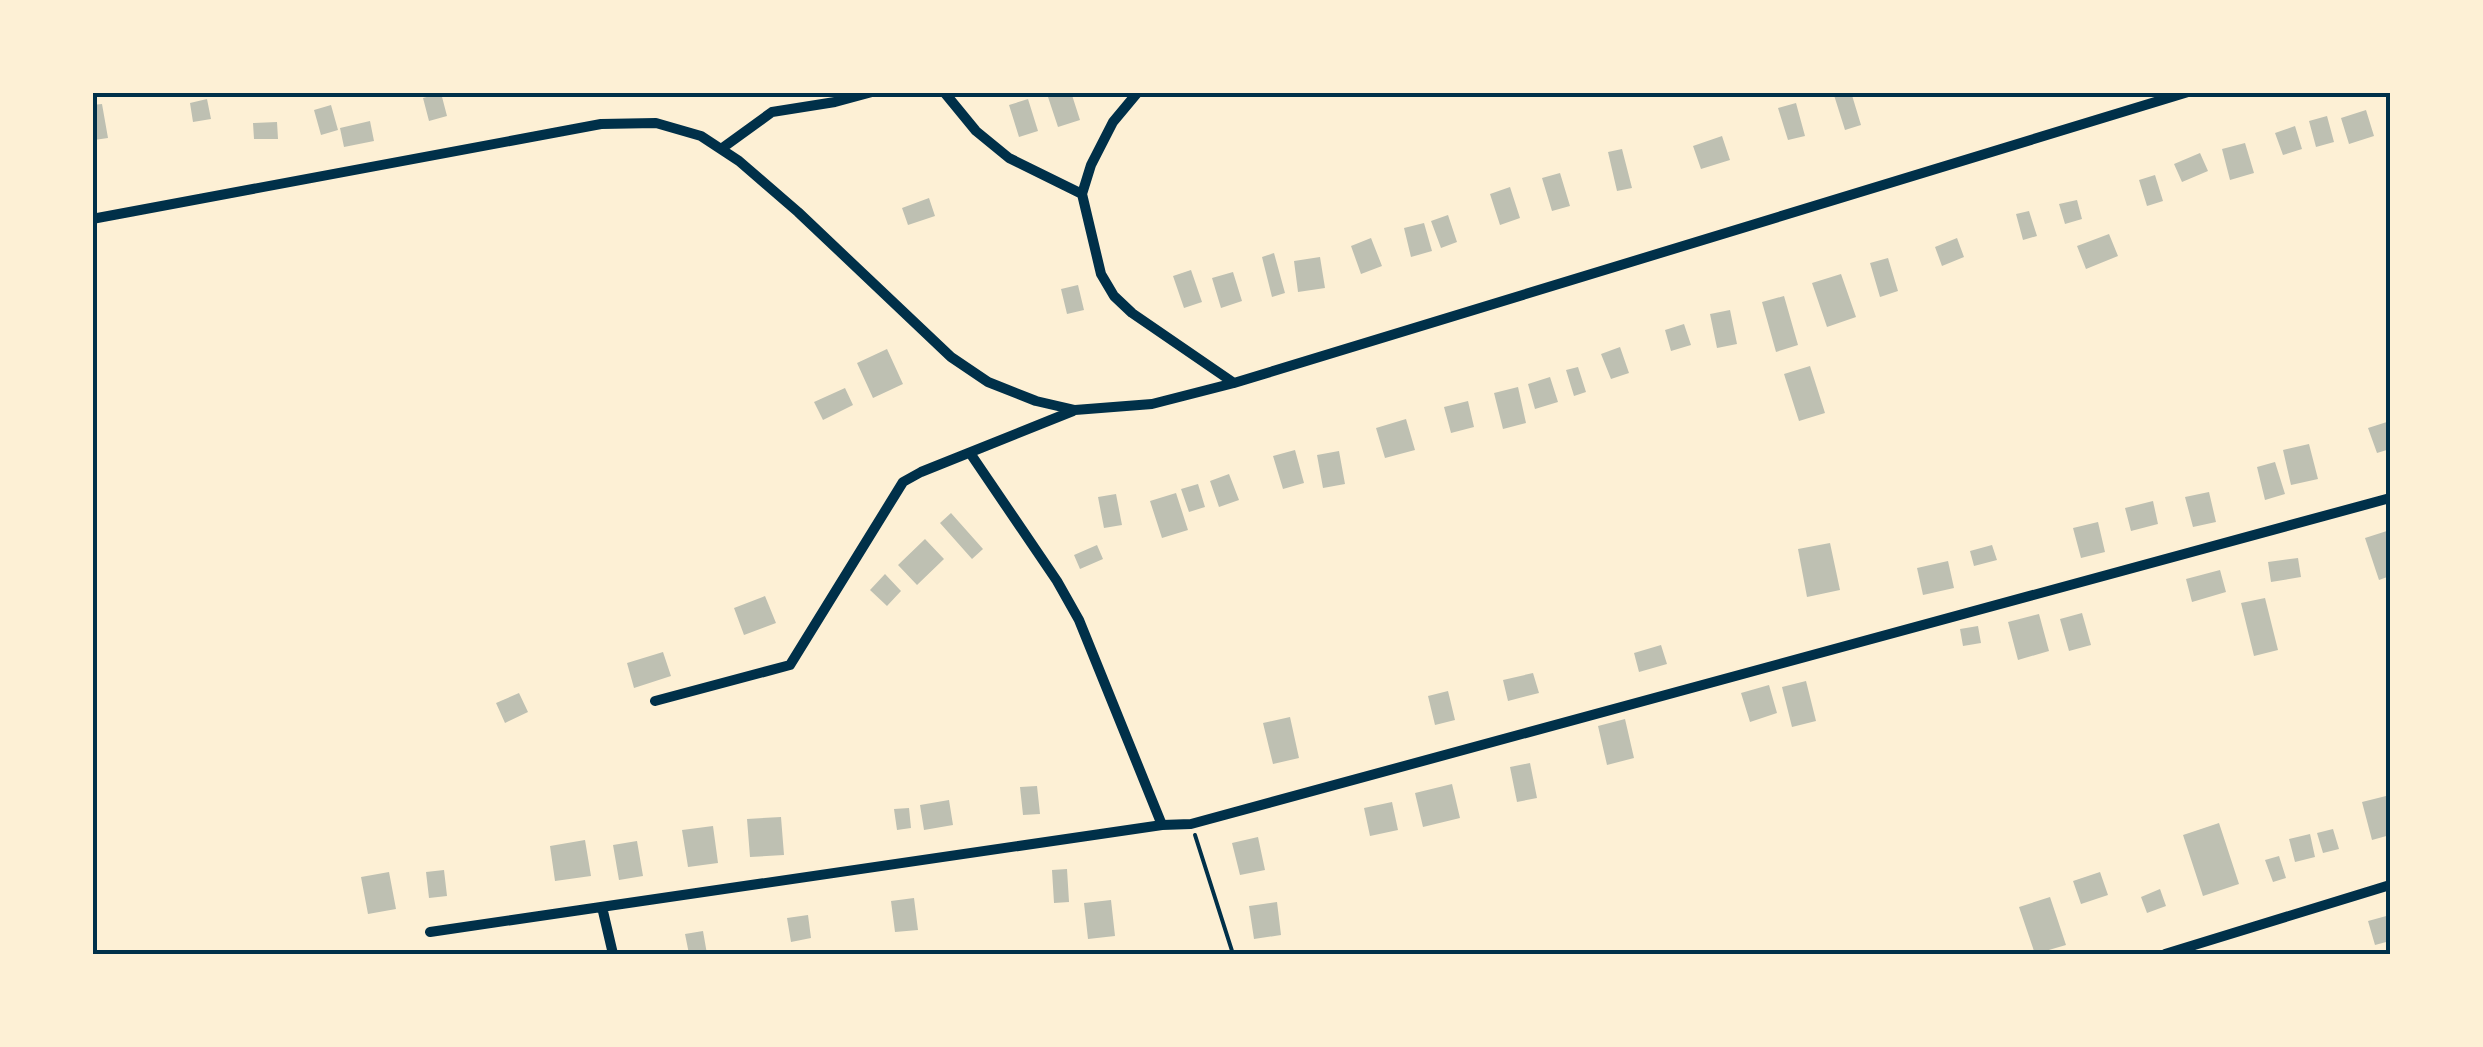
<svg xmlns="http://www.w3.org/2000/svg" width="2483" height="1047" font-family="'Fira Sans',sans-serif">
	<rect width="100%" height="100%" fill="#fdf0d5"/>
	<!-- building -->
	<path fill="#bec0b2" d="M1062 92H1071L1080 120 1058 127 1048 97Z
		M1833 92H1851L1861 125 1845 130Z
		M441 93 447 116 429 121 423 98Z
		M207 99 211 119 193 122 190 103Z
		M1028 99 1038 131 1019 137 1009 105Z
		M1796 103 1805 136 1788 140 1778 108Z
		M102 104 108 138 94 140 92 105Z
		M331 105 338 130 321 135 314 110Z
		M2366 110 2374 136 2349 144 2341 118Z
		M2327 116 2334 142 2316 147 2309 121Z
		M370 121 374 141 344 147 340 128Z
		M277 122 278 139H254L253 123Z
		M2295 126 2302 149 2283 155 2275 133Z
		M1722 136 1730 160 1701 169 1693 146Z
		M2245 143 2254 173 2230 180 2222 149Z
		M1622 149 1632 188 1617 191 1608 152Z
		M2200 153 2208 171 2182 182 2174 164Z
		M1560 173 1570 206 1552 211 1542 178Z
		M2155 175 2163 201 2147 206 2139 180Z
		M1510 187 1520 218 1500 225 1490 194Z
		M929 198 935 216 908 225 902 208Z
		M2077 200 2082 219 2065 224 2059 204Z
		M2029 211 2037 236 2023 240 2016 214Z
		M1448 215 1457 242 1441 248 1431 221Z
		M1424 223 1432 251 1411 257 1404 228Z
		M2109 234 2118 256 2086 269 2077 246Z
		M1371 238 1382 266 1361 274 1351 246Z
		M1957 238 1964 257 1942 266 1935 247Z
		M1274 253 1285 293 1272 297 1262 257Z
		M1320 257 1325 288 1298 292 1294 261Z
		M1888 258 1898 291 1880 297 1870 263Z
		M1191 270 1202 302 1184 308 1173 276Z
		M1233 272 1242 301 1221 308 1212 278Z
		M1841 274 1856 317 1827 327 1812 283Z
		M1078 285 1084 310 1067 314 1061 289Z
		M1784 296 1798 345 1776 352 1762 302Z
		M1730 310 1737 344 1717 348 1710 314Z
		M1684 324 1691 345 1671 351 1665 330Z
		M1620 347 1629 373 1611 379 1601 354Z
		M887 349 903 384 873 398 857 363Z
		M1810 366 1825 413 1799 421 1784 374Z
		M1578 367 1586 392 1574 396 1566 370Z
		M1550 377 1558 402 1535 409 1528 384Z
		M1518 387 1526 423 1503 429 1494 393Z
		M845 388 853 405 823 420 814 402Z
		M1468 401 1474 427 1451 433 1444 407Z
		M1406 419 1415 450 1385 458 1376 428Z
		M2390 421V449L2377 453 2368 428Z
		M2309 444 2318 479 2291 485 2283 450Z
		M1295 450 1304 483 1283 489 1273 456Z
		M1339 451 1345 484 1323 488 1317 455Z
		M2275 462 2285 494 2265 500 2257 467Z
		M1229 474 1239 500 1219 507 1210 481Z
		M1198 484 1205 507 1189 512 1181 489Z
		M2209 492 2216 522 2193 527 2185 497Z
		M1176 493 1188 530 1162 538 1150 501Z
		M1116 494 1122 525 1104 528 1098 497Z
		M2153 501 2158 524 2131 531 2125 508Z
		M951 513 983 549 972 559 940 523Z
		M2098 522 2105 552 2081 558 2073 528Z
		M2390 530V576L2379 580 2365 538Z
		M925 539 944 559 917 585 898 565Z
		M1830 543 1840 590 1807 597 1798 549Z
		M1097 545 1103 559 1080 569 1074 555Z
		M1992 545 1997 560 1974 566 1970 551Z
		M2298 558 2301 577 2271 582 2268 562Z
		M1948 561 1954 588 1923 595 1917 568Z
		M2220 570 2226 592 2192 602 2186 579Z
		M885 574 901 591 887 606 870 590Z
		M765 596 776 623 744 635 734 608Z
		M2265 598 2278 650 2254 656 2241 603Z
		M2082 613 2091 645 2069 651 2060 619Z
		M2039 614 2049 651 2018 660 2008 622Z
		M1978 626 1981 643 1963 646 1960 629Z
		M1661 645 1667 664 1639 672 1634 653Z
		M663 652 671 676 634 688 627 663Z
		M1533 673 1539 693 1508 701 1503 680Z
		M1806 681 1816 721 1792 727 1782 687Z
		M1769 685 1777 713 1750 722 1741 693Z
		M1448 691 1455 720 1435 725 1428 696Z
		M519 693 528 712 505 723 496 703Z
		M1290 717 1299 758 1273 764 1263 723Z
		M1625 719 1634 758 1607 765 1598 726Z
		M1530 763 1537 798 1517 802 1510 767Z
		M1452 784 1460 818 1423 827 1415 793Z
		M1037 786 1040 814 1023 815 1020 787Z
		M2390 795V835L2372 840 2362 802Z
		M949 800 953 825 924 830 920 805Z
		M1392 802 1398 830 1370 836 1364 808Z
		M909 808 911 828 897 830 894 809Z
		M781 817 784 855 750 857 747 819Z
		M2219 823 2239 884 2203 896 2183 835Z
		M713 826 718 863 688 867 682 830Z
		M2333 829 2339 849 2323 853 2317 833Z
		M2310 834 2315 857 2295 862 2289 839Z
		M1258 837 1265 870 1240 875 1232 843Z
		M585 840 591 876 555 881 550 846Z
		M637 841 643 876 619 880 613 845Z
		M2279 856 2286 878 2273 882 2265 860Z
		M1067 869 1069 902 1054 903 1052 870Z
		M444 870 447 896 429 898 426 872Z
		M389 872 396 909 368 914 361 877Z
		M2100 872 2108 895 2081 904 2073 881Z
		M2160 889 2166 906 2147 913 2141 897Z
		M2050 897 2066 945 2035 954 2019 907Z
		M914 898 918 930 895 932 891 901Z
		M1111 900 1115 936 1088 939 1084 903Z
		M1277 902 1281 935 1254 939 1249 906Z
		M808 915 811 938 791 942 787 918Z
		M2390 915V941L2375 945 2368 921Z
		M703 931 707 954H689L685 934Z"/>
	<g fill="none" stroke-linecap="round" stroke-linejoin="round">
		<!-- path -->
		<path stroke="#003049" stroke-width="4" d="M1195 835 1233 954"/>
		<!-- minor -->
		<path stroke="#003049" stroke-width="10" d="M944 92 976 131 1009 158 1082 194
			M1138 92 1113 122 1091 165 1082 194 1101 274 1114 296 1132 313 1234 383
			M721 149 772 112 835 102 872 92
			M92 219 601 124 656 123 701 136 739 161 798 212 951 357 988 382 1036 401 1075 410 1152 404 1234 383 2188 92
			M970 453 1057 581 1079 620 1162 825
			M655 701 790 665 903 482 921 472 1073 411
			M602 907 613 954
			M430 932 1162 825 1191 824 2390 498
			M2165 954 2390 885"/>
	</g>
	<!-- border -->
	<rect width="2483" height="1047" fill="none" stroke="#fdf0d5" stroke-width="190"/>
	<rect x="95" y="95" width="2293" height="857" fill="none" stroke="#003049" stroke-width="4"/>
</svg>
